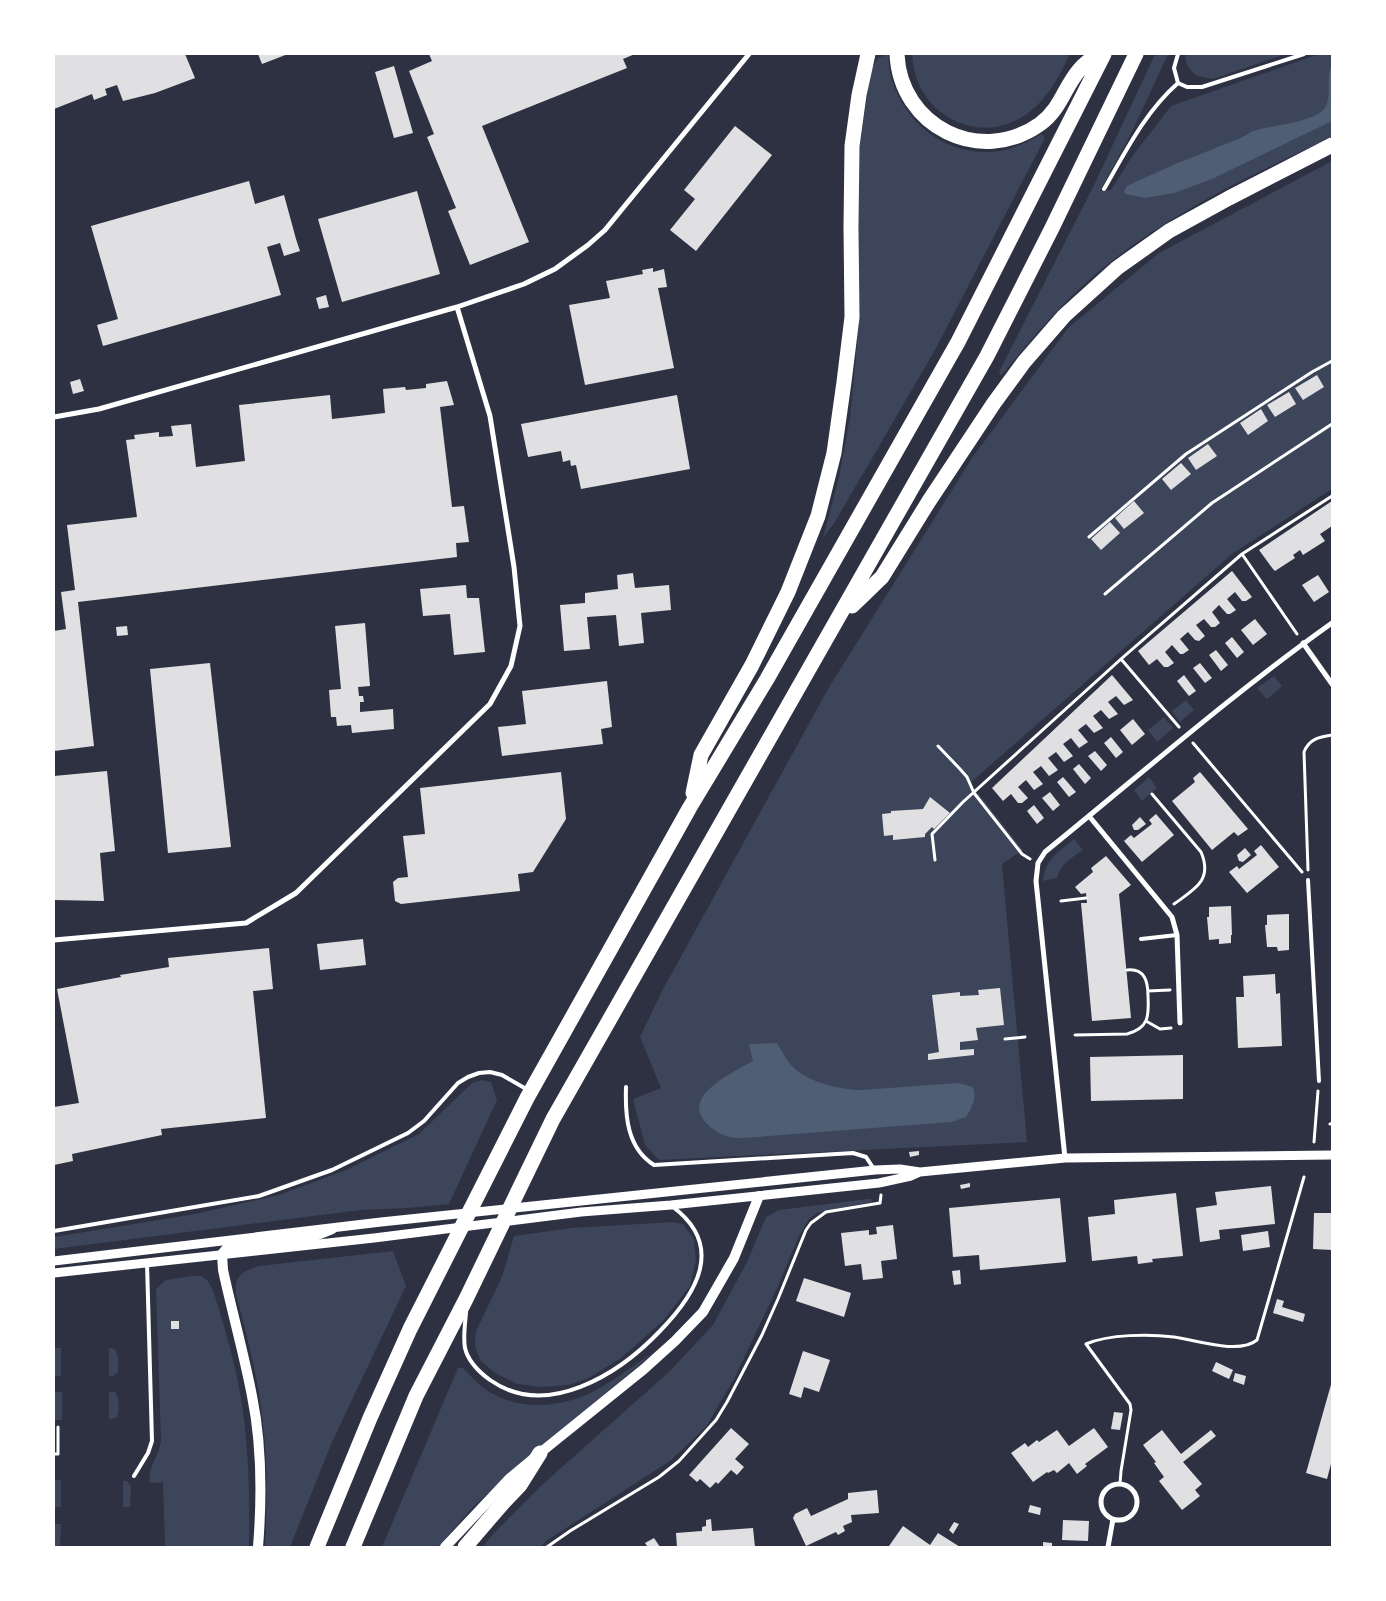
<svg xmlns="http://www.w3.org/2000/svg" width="1386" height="1601" font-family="'Fira Sans',sans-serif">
	<rect width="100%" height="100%" fill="#2d3142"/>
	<!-- green -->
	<path fill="#3c4559" d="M888 54C889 61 889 70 891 77 905 125 948 158 999 151 1014 149 1029 141 1042 134L1045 138 935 350 835 522 823 538 839 477 850 417 859 323V151L871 69 878 58Z
		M912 54H1070C1061 72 1050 95 1034 108 985 152 914 117 912 54Z
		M1155 54H1168L1132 132 1100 191 1111 190 1131 158 1171 106 1319 54H1332V137C1253 174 1171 212 1103 268 1066 298 1031 339 1001 376L999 372 1094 185Z
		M1186 54H1286L1213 79 1197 76 1188 67 1185 59Z
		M1332 161V489L1232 554 970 783 1023 850 1002 864 1027 1142 659 1160 645 1145 633 1099 661 1088 640 1037 662 991 828 689 972 458 1068 328 1159 253Z
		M1274 676 1282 686 1267 699 1257 688Z
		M1186 700 1194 710 1180 722 1172 711Z
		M1164 717 1173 728 1157 742 1148 730Z
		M1149 777 1157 788 1142 801 1134 790Z
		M1074 839 1083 850C1071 858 1061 864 1057 878L1043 881C1044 860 1060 851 1074 839Z
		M482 1080 491 1082 497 1100 449 1204 407 1208 361 1210 54 1249V1237L195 1214 279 1195 346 1170 419 1134 472 1083Z
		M867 1199H871L872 1202 817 1213 809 1219 798 1238 779 1284 734 1379 706 1427 670 1461 546 1541 540 1547H483L492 1535 543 1484 670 1371 713 1325 747 1262 766 1217 779 1210Z
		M673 1222 683 1224 694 1239 696 1260 690 1286 663 1321 621 1358 589 1378 568 1385 541 1387 517 1384 495 1373 480 1360 475 1346 476 1331 502 1277 514 1236 572 1228Z
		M393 1251 406 1286 332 1442 290 1547H265C267 1507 268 1465 263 1425 259 1380 247 1337 236 1294 234 1275 243 1271 259 1266Z
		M192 1276H201L208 1281 213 1290C224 1325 235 1362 241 1398 249 1447 250 1498 249 1547H165L163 1482 150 1483C147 1467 159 1456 161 1441L156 1289 166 1280Z
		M55 1348H61V1376H55Z
		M109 1348 115 1349 118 1357V1372L113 1376H109Z
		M658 1349 601 1397 526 1458 473 1507 438 1547H382L458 1368H463C469 1374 475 1381 482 1387 511 1409 550 1409 584 1396 607 1386 636 1364 658 1349Z
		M55 1392H62V1420H55Z
		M109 1392H115C120 1399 119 1410 117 1417L109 1420Z
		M55 1480H61V1507H54Z
		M123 1481H127L131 1486 130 1507H123Z
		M54 1524H61L60 1547H54Z"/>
	<!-- water -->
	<path fill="#4f5d75" d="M1332 64V121L1212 179 1174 193 1145 198 1125 194 1124 191 1127 186 1173 165 1243 137C1247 135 1250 132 1253 131 1270 125 1318 123 1326 106 1332 94 1325 76 1332 64Z
		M777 1043C782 1051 786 1060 792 1066 807 1082 841 1090 862 1090L958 1083 973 1087C977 1096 972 1109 966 1117L951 1122 744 1138C729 1139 719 1135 708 1125 678 1097 732 1073 753 1061L749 1044Z"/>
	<!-- building -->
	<path fill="#e0e0e3" d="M54 54H185L195 78 155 93 123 101 117 85 105 89 107 95 94 100 92 94 54 109Z
		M258 54H288L262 64Z
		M429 54H635L623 59 627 68 482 126 529 242 470 265 448 211 456 208 427 137 434 134 409 71 432 61Z
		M394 66 413 133 394 138 375 72Z
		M735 126 772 155 696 251 670 230 695 199 684 190Z
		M249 181 255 204 284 195 296 239 300 251 284 256 280 243 267 247 281 295 103 346 97 325 118 319 91 226Z
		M417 191 440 274 342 302 318 219Z
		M653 268V272L664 269 667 287 658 288 674 368 585 385 569 305 610 298 606 281 643 274 642 270Z
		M326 295 329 307 319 309 316 298Z
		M1317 375 1324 387 1303 400 1295 388Z
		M80 379 84 391 73 394 70 382Z
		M447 381 454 405 440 407 452 507 464 506 469 542 456 543 457 557 78 602 94 746 54 751V631L66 629 61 592 75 590 67 525 137 517 126 440 135 439 134 435 159 432V437L173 436 171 426 191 424 196 467 245 461 239 405 330 395 332 419 385 413 383 389 405 387 406 390 426 388V384Z
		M1289 392 1296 404 1275 417 1267 405Z
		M677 395 690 469 581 489 576 465 571 466 570 460 563 462 561 451 528 457 521 424Z
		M1261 409 1268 421 1248 435 1240 423Z
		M1208 444 1217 456 1196 470 1188 458Z
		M1181 463 1191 474 1171 490 1162 479Z
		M1134 501 1144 513 1124 529 1115 518Z
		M1332 501V526L1320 534 1325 541 1303 555 1300 550 1293 555 1295 558 1275 571 1273 569 1259 550Z
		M1110 522 1120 533 1101 550 1091 539Z
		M1232 571 1252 597 1246 601H1242L1235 592 1227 599 1236 610 1230 614H1227L1219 605 1212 612 1220 623 1215 627H1211L1204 619 1196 625 1205 636 1199 641 1195 640 1188 632 1180 639 1189 650 1183 654H1180L1172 645 1165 652 1174 663 1168 667H1164L1157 659 1149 665 1138 651Z
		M633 573 635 588 669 585 671 610 641 613 644 643 619 646 616 615 587 617 590 649 564 651 560 605 585 603V593L618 589 617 575Z
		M1318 575 1329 592 1314 602 1302 585Z
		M466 585 467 598H479L485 652 454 655 450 614 423 616 420 589Z
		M1255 619 1267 634 1253 645 1241 630Z
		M365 623 370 686 358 687 359 696H363L364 702H360V712L393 709 394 729 352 733 351 725 337 726 336 717H331L329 690 341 689 335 626Z
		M127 626 128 635 117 636 116 627Z
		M1232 637 1244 652 1237 658 1225 643Z
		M1216 650 1228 665 1221 671 1209 655Z
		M210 663 231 847 168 853 150 669Z
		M1200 663 1212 678 1205 683 1193 668Z
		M1112 675 1133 700 1124 705 1116 696 1108 702 1118 714 1109 719 1101 710 1093 716 1103 728 1094 733 1086 724 1078 730 1088 742 1079 748 1071 738 1063 744 1073 756 1064 762 1056 752 1048 758 1058 770 1049 776 1041 766 1033 772 1043 784 1034 790 1026 780 1018 787 1028 798 1022 803H1018L1011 794 1003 801 992 788Z
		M1184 675 1196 691 1189 696 1177 681Z
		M607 681 612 727 601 729 603 744 502 756 498 727 526 724 522 691Z
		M1133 719 1145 734 1132 745 1120 730Z
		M1111 737 1123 752 1116 758 1104 743Z
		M1095 751 1107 765 1101 771 1088 756Z
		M1079 764 1091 778 1085 784 1073 769Z
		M107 771 115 851 100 853 104 901 54 900V776Z
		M561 772 566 819 533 872 518 874 520 891 401 904 395 901 393 882 398 878 408 877 403 836 425 834 420 788Z
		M1200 772 1248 829 1238 836 1234 832 1212 850 1172 801 1195 782 1193 778Z
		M1063 777 1076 792 1069 797 1057 782Z
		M1050 792 1060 805 1053 811 1042 798Z
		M930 797 950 813 934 829 932 827 925 834V837L893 840V835L884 836 882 814 891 813V811L923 809Z
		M1034 805 1044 818 1037 824 1027 811Z
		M1156 814 1174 835 1142 862 1124 841 1131 835 1134 838 1152 824 1149 820Z
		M1140 817 1146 824 1138 830H1134L1132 825Z
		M1261 845 1279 867 1247 893 1229 872 1237 866 1239 869 1257 855 1254 851Z
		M1245 848 1251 855 1243 862 1239 861 1237 855Z
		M1106 856 1131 885 1119 894 1131 1018 1092 1021 1081 903H1087L1086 893 1081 894 1075 887 1093 872 1091 868Z
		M1231 906 1232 935H1231V943L1219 944V939L1209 940 1207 917H1209V907Z
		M1289 914V950L1278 951 1277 947H1267L1265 925H1267V915Z
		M363 939 366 965 320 970 317 944Z
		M269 948 273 989 253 991 266 1118 161 1129 162 1135 72 1154 73 1161 54 1165V1107L79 1103 57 989 121 977 120 975 169 967 168 958Z
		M1275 974 1276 994 1280 993 1282 1046 1238 1048 1236 997H1244L1243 976Z
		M1000 988 1004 1025 976 1028 978 1040 960 1042V1050L974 1049V1055L928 1060V1054L939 1052 932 995 960 992V996L979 995 978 990Z
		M1183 1055V1099L1091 1101 1090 1057Z
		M919 1151V1155L910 1157 909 1152Z
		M970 1183V1187L961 1189 960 1185Z
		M1271 1186 1275 1224 1219 1230 1220 1239 1200 1242 1196 1208 1217 1205 1215 1192Z
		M1176 1193 1183 1256 1152 1259 1153 1262 1138 1264 1137 1256 1092 1261 1088 1217 1115 1214 1114 1200Z
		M1060 1198 1066 1262 980 1270 979 1255 953 1257 949 1208Z
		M1314 1213H1332V1250L1313 1249Z
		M893 1225 897 1259 881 1261 883 1278 863 1280 861 1264 845 1266 841 1233 869 1230V1235L877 1234 876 1227Z
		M1268 1231 1270 1247 1243 1251 1241 1235Z
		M960 1270 961 1284 954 1285 952 1271Z
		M804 1278 851 1293 844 1317 796 1301Z
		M1277 1299 1284 1301 1282 1307 1305 1314 1303 1322 1273 1313Z
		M171 1321H179V1329H171Z
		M803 1351 830 1360 819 1392 804 1387 801 1398 789 1394Z
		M1216 1362 1233 1370 1229 1379 1212 1371Z
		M1235 1373 1246 1376 1244 1385 1233 1381Z
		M1332 1381V1460L1327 1479 1306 1473Z
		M1114 1412 1123 1413 1120 1430 1111 1429Z
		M731 1428 749 1444 735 1459 744 1467 737 1475 731 1470 718 1484 716 1482 710 1488 700 1479 697 1482 689 1475Z
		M1094 1428 1108 1447 1085 1464 1087 1466 1077 1474 1069 1463 1057 1473 1054 1470 1048 1473 1047 1472 1033 1482 1011 1453 1025 1443 1028 1447 1037 1440 1039 1442 1057 1430 1069 1446Z
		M1162 1430 1181 1454 1211 1430 1216 1436 1183 1462 1202 1484 1195 1490 1200 1496 1182 1510 1159 1481 1164 1477 1154 1463 1156 1462 1143 1445Z
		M877 1490 879 1513 851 1515 852 1522 843 1526 845 1531 838 1535 836 1532 806 1546 793 1518 795 1514 807 1508 811 1516 848 1499V1493Z
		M1030 1505 1041 1508 1040 1515 1028 1512Z
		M711 1519 712 1531 753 1528 755 1547H677L676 1533 702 1531V1527L706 1526V1520Z
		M1063 1520 1089 1521 1088 1541 1062 1540Z
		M954 1522 959 1524 953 1534 949 1530Z
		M903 1526 930 1545 938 1533 960 1547H892L889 1546Z
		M654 1538 660 1547H645L647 1546 645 1543Z
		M1043 1542 1052 1543V1547H1043Z"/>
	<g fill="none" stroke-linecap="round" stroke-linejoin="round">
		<!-- path -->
		<path stroke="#fff" stroke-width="3" d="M1089 537 1186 454 1312 372 1332 361
			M1242 554 1297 634
			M1105 594 1212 503 1332 424
			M1121 659 1179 727
			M1193 743 1302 872
			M938 746 960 769 967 777 974 793 1022 854 1030 859
			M1152 794 1201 852C1213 880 1195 889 1174 904
			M935 860 932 834 963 802 1121 659 1242 554 1332 496
			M1308 870 1304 752C1309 739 1319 737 1332 735
			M1061 901 1086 898
			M1148 991 1170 990
			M1146 1021 1160 1029 1171 1028
			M1075 1035 1127 1034C1149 1028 1149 1016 1148 996 1148 982 1145 968 1127 970
			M1005 1039 1025 1037
			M1330 1124 1332 1123
			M1314 1142 1318 1091
			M54 1454H58V1427
			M1120 1484 1121 1471 1131 1410 1130 1404 1086 1344C1109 1334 1150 1334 1174 1337 1196 1340 1239 1355 1257 1340L1304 1177
			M547 1547 570 1531 659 1477 679 1461 716 1420 727 1402 762 1335 778 1299 806 1230 811 1223 826 1212 880 1203 881 1195"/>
		<!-- service -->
		<path stroke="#fff" stroke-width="4" d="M1178 54 1174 68 1178 83 1187 87H1202L1304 54
			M1104 189C1126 151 1145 112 1178 83
			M1308 880 1319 1081
			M1141 939 1177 935
			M626 1087C625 1116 627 1148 654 1165L853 1153 866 1157 874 1169
			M54 1231 259 1196 332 1170 408 1133 424 1121 458 1083 468 1077 479 1073 490 1072 502 1075 528 1090
			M466 1313C465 1324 463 1337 465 1348 468 1361 479 1372 490 1380 547 1420 619 1374 660 1331 697 1293 725 1246 673 1207
			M134 1476 148 1453 152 1441 147 1263"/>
		<!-- minor -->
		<path stroke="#fff" stroke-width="5" d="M54 417 99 409 457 307 524 284 555 269 588 245 605 230 749 54
			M1303 643 1332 684
			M1089 816 1172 917 1177 935 1180 1023
			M54 940 246 923 296 893 490 704 511 666 520 626 514 567 490 416 457 307
			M1065 1158 1036 881 1038 863 1045 852C1140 775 1232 694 1332 623
			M1101 1502a18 18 0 1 1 36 0a18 18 0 1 1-36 0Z
			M1108 1547 1113 1519"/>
		<!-- tertiary -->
		<path stroke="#fff" stroke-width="9" d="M54 1261 381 1222 875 1170 900 1169 920 1172 1065 1158 1332 1155
			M54 1273 374 1238 581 1212 671 1205 879 1183 911 1176 920 1172"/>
		<!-- secondary -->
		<path stroke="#fff" stroke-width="10" d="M258 1547C262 1497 262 1445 252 1396 244 1354 232 1312 223 1270L222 1254 226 1249 310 1238 332 1229
			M445 1547 510 1478 540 1453 644 1369 675 1341 703 1312 734 1258 759 1196"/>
		<!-- motorway -->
		<path stroke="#fff" stroke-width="15" d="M897 54C900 126 980 167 1040 124 1061 109 1064 87 1080 69 1085 63 1092 59 1097 54
			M852 606 882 577 929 501 994 403 1024 362 1064 316 1117 268 1169 231 1229 198 1332 145
			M693 793 701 755 752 665 788 592 818 516 834 453 844 382 852 317 851 227 852 146 859 95 868 54
			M317 1547 370 1418 410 1329 527 1098 690 807 767 679 958 342 1104 54
			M353 1547 416 1396 466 1299 553 1119 987 356 1052 228 1136 54
			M465 1547 502 1504 520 1485 540 1453"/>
	</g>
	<!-- border -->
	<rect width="1386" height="1601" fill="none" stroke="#ffffff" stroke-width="110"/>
</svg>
